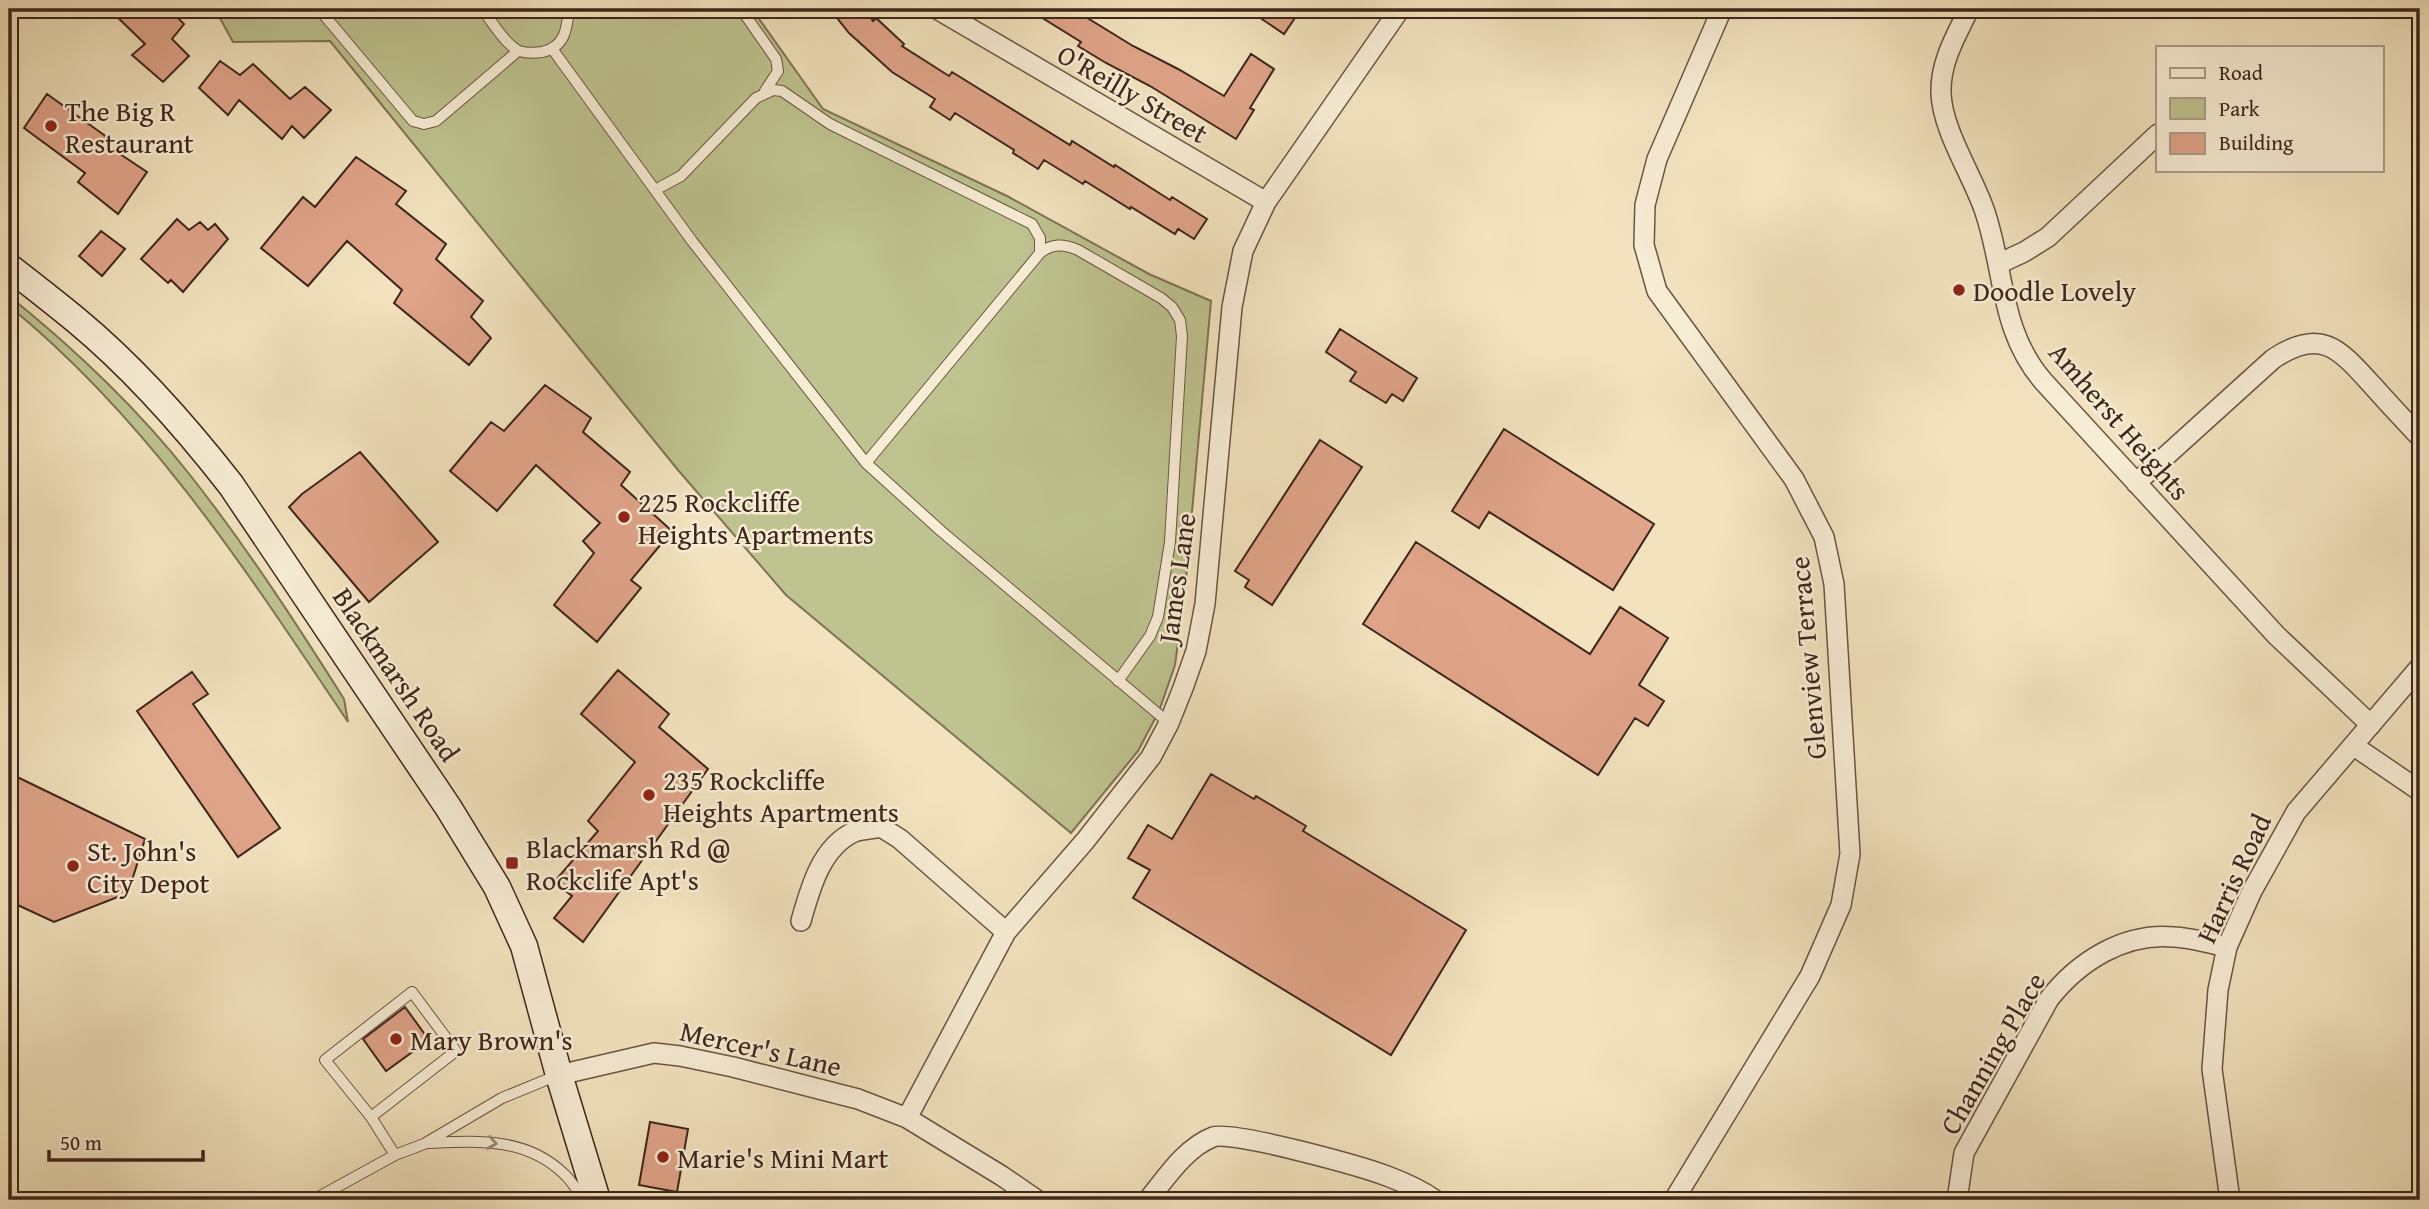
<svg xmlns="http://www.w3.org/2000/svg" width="2429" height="1209" font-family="'Gentium Book Plus',serif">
	<rect width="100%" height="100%" fill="#f2e3be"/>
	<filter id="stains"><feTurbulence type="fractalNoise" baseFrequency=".00286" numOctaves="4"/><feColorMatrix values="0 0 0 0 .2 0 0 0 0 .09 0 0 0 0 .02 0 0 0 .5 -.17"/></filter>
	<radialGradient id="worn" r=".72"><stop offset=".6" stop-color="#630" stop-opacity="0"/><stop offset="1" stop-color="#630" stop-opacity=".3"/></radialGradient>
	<!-- green -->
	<path fill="#bec38f" stroke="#7e7455" stroke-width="2" d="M215 9H752L823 109 1007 196 1149 274 1211 301 1185 590 1175 665 1159 711 1138 751 1071 833 786 595 678 470 330 41 233 42Z
		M9 296C75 349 138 409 190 475 246 546 296 623 344 699L348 722C248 573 150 421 9 306Z"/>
	<!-- building -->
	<path fill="#e0a489" stroke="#3e251b" stroke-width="2" d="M109 9H169L184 24 172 39 189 56 163 82 132 55 145 44Z
		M830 9H864L873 21 876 18 904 44 902 46 949 76 952 72 1070 145 1072 141 1114 167 1115 165 1170 200 1172 197 1207 219 1194 239 1178 229 1175 234 1131 207 1130 209 1085 181 1083 184 1044 160 1038 169 1013 153 1014 150 955 113 950 120 930 107 935 99 892 72 849 33Z
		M1028 9H1085L1081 14 1133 46 1178 69 1224 96 1251 54 1274 69 1250 108 1254 110 1236 139 1150 86 1106 63 1078 46 1081 42Z
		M1247 9H1301L1284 34Z
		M220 61 240 75 253 64 290 99 305 87 331 110 304 138 292 126 282 139 239 100 228 115 199 88Z
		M47 94 111 140 108 146 147 172 118 214 78 182 85 173 24 128Z
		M356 157 406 191 396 204 446 244 436 259 483 301 471 317 491 338 469 365 394 303 402 290 347 241 308 286 261 248 303 197 315 207Z
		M177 219 189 230 200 222 208 230 215 224 228 239 183 292 171 280 168 283 141 259Z
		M101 231 125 249 102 276 79 256Z
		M1340 329 1417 378 1403 401 1392 394 1386 403 1350 381 1356 372 1326 352Z
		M545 385 591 418 583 432 630 472 621 485 672 531 631 580 641 588 597 642 554 605 594 553 583 541 600 523 536 465 497 511 450 471 491 422 504 431Z
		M1504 429 1654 524 1613 590 1489 512 1479 528 1452 511Z
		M1320 440 1362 467 1272 605 1245 587 1249 580 1235 571Z
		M360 452 438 542 369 602 289 507 302 494Z
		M1416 542 1590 654 1620 607 1668 638 1639 685 1664 701 1648 726 1635 718 1598 775 1363 624Z
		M618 670 669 714 659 727 708 769 583 942 554 918 572 896 554 882 598 831 588 821 635 762 581 714Z
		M192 672 208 694 193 704 280 828 238 857 137 711Z
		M9 773 145 839 128 893 54 922 9 901Z
		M1211 774 1254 799 1256 796 1306 826 1303 831 1466 930 1391 1055 1133 898 1150 870 1128 858 1148 825 1172 839Z
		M405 1007 429 1040 386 1071 363 1039Z
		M650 1122 688 1129 677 1192 639 1185Z"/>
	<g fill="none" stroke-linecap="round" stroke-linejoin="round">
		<defs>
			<path id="lane" d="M319 9 413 121 424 124 436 121 518 51
				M483 9C490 20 507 46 519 51 526 53 535 53 542 52 565 47 567 29 569 9
				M741 9 776 59 778 71 765 91
				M553 50 692 241 866 463 941 531 1169 723
				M655 190 681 176 756 98 773 90 782 91 830 124 1032 224 1040 238V253
				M866 463 1040 253C1052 243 1064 244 1078 250L1161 298 1172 307 1180 320 1182 336 1170 542 1158 617 1150 636 1118 681
				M371 1117 456 1051 412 992 325 1060 371 1117 395 1155
				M428 1143C477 1141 526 1137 564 1174 572 1181 578 1192 584 1200
				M298 1200 315 1199 395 1155 424 1144 502 1098 558 1075"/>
			<path id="street" d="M937 9 1266 202
				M1969 9C1956 36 1940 62 1941 93 1942 130 1973 176 1985 212 2005 272 2000 331 2043 381L2276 635 2371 725
				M1998 264 2024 252 2048 237 2158 134
				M2136 483 2273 359C2322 326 2340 350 2373 386 2388 403 2404 420 2420 437
				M2354 746 2420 791
				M801 921C810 889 821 847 854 832 862 829 873 829 881 827L900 839 1006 932
				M559 1075 654 1053 680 1056 733 1067 858 1099 907 1118 1002 1176 1037 1200
				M907 1118 1006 932 1085 841 1151 757 1169 723 1183 688 1196 651 1205 604 1232 307 1243 251 1266 202 1400 9
				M1148 1200C1166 1178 1185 1148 1213 1137 1232 1130 1363 1167 1387 1176 1403 1182 1421 1190 1435 1200
				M1674 1200 1810 976 1841 905 1850 854 1834 584 1824 537 1794 479 1657 291 1644 245 1645 205 1657 159 1722 9
				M1957 1200 1964 1153 2049 999C2078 962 2124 932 2174 937 2192 938 2209 943 2227 947
				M2230 1200 2212 1069 2218 990 2227 947 2252 891 2296 812 2420 667"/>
			<path id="secondary" d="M9 267C31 284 54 302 76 320 134 368 185 426 231 485L448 807 497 887 524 946 559 1075 597 1200"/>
		</defs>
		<!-- lane casing -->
		<use href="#lane" stroke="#6b5444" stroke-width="12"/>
		<!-- street casing -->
		<use href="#street" stroke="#6b5444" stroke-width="22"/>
		<!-- secondary casing -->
		<use href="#secondary" stroke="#3e251b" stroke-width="29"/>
		<!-- lane -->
		<use href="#lane" stroke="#f7edd5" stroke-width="10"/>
		<!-- street -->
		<use href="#street" stroke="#f7edd5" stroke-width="19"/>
		<!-- secondary -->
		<use href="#secondary" stroke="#f7edd5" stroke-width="26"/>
	</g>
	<!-- one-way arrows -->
	<defs><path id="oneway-chevron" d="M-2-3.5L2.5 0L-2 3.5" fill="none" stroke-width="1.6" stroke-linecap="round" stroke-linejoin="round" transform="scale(1.75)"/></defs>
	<use stroke="#9a8978" href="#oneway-chevron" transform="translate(492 1143) rotate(10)"/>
	<!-- markers -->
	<g fill="#8f2418" stroke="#f7edd5" stroke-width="2.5">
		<circle cx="51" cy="126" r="7"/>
		<circle cx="1959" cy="290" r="7"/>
		<circle cx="624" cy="517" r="7"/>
		<circle cx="649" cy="795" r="7"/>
		<rect x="505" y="856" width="14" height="14" rx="3.5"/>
		<circle cx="73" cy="866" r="7"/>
		<circle cx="396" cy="1039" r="7"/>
		<circle cx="663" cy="1157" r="7"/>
	</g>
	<g text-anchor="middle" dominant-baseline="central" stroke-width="5" stroke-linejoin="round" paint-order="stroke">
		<!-- street labels -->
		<g font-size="28" fill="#3e251b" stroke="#f7edd5">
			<text transform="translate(1133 93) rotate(30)">O'Reilly Street</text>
			<text transform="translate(2120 421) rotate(49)">Amherst Heights</text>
			<text transform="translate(1176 578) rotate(-82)">James Lane</text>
			<text transform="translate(1807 658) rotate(-95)">Glenview Terrace</text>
			<text transform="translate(397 674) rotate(56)">Blackmarsh Road</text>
			<text transform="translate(2233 878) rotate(-65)">Harris Road</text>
			<text transform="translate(761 1048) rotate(13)">Mercer's Lane</text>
			<text transform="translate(1992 1053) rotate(-60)">Channing Place</text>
		</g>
		<!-- poi labels -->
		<g font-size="28" fill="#3e251b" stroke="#f7edd5" text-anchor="start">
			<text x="65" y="110">The Big R<tspan x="65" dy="32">Restaurant</tspan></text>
			<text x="1973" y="290">Doodle Lovely</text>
			<text x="638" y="501">225 Rockcliffe<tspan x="638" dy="32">Heights Apartments</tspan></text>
			<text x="663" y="779">235 Rockcliffe<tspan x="663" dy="32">Heights Apartments</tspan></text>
			<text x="526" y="847">Blackmarsh Rd @<tspan x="526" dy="32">Rockclife Apt's</tspan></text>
			<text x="87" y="850">St. John's<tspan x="87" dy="32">City Depot</tspan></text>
			<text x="410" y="1039">Mary Brown's</text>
			<text x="677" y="1157">Marie's Mini Mart</text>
		</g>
	</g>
	<!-- margin -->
	<rect width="2429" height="1209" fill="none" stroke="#f2e3be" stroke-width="35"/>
	<rect x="10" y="10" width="2408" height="1188" fill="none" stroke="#3e251b" stroke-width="3.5"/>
	<rect x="18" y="18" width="2394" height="1174" fill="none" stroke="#3e251b" stroke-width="2"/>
	<!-- legend -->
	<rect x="2156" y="46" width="228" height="126" fill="#f7edd5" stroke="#ad9d8b" stroke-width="2"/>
	<rect x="2170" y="68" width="35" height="10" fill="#f7edd5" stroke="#ad9d8b" stroke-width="2"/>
	<text x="2219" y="80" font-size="21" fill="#3e251b">Road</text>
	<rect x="2170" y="98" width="35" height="21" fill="#bec38f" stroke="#ad9d8b" stroke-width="2"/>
	<text x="2219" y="116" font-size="21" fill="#3e251b">Park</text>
	<rect x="2170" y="133" width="35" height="21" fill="#e0a489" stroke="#ad9d8b" stroke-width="2"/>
	<text x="2219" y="150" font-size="21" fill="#3e251b">Building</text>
	<!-- scale -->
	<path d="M49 1150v10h154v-10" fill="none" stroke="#3e251b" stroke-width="3.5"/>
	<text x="60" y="1150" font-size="21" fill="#3e251b" stroke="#f7edd5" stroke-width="5" paint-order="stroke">50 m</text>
	<rect width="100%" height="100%" filter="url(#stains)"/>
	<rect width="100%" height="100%" fill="url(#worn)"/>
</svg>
